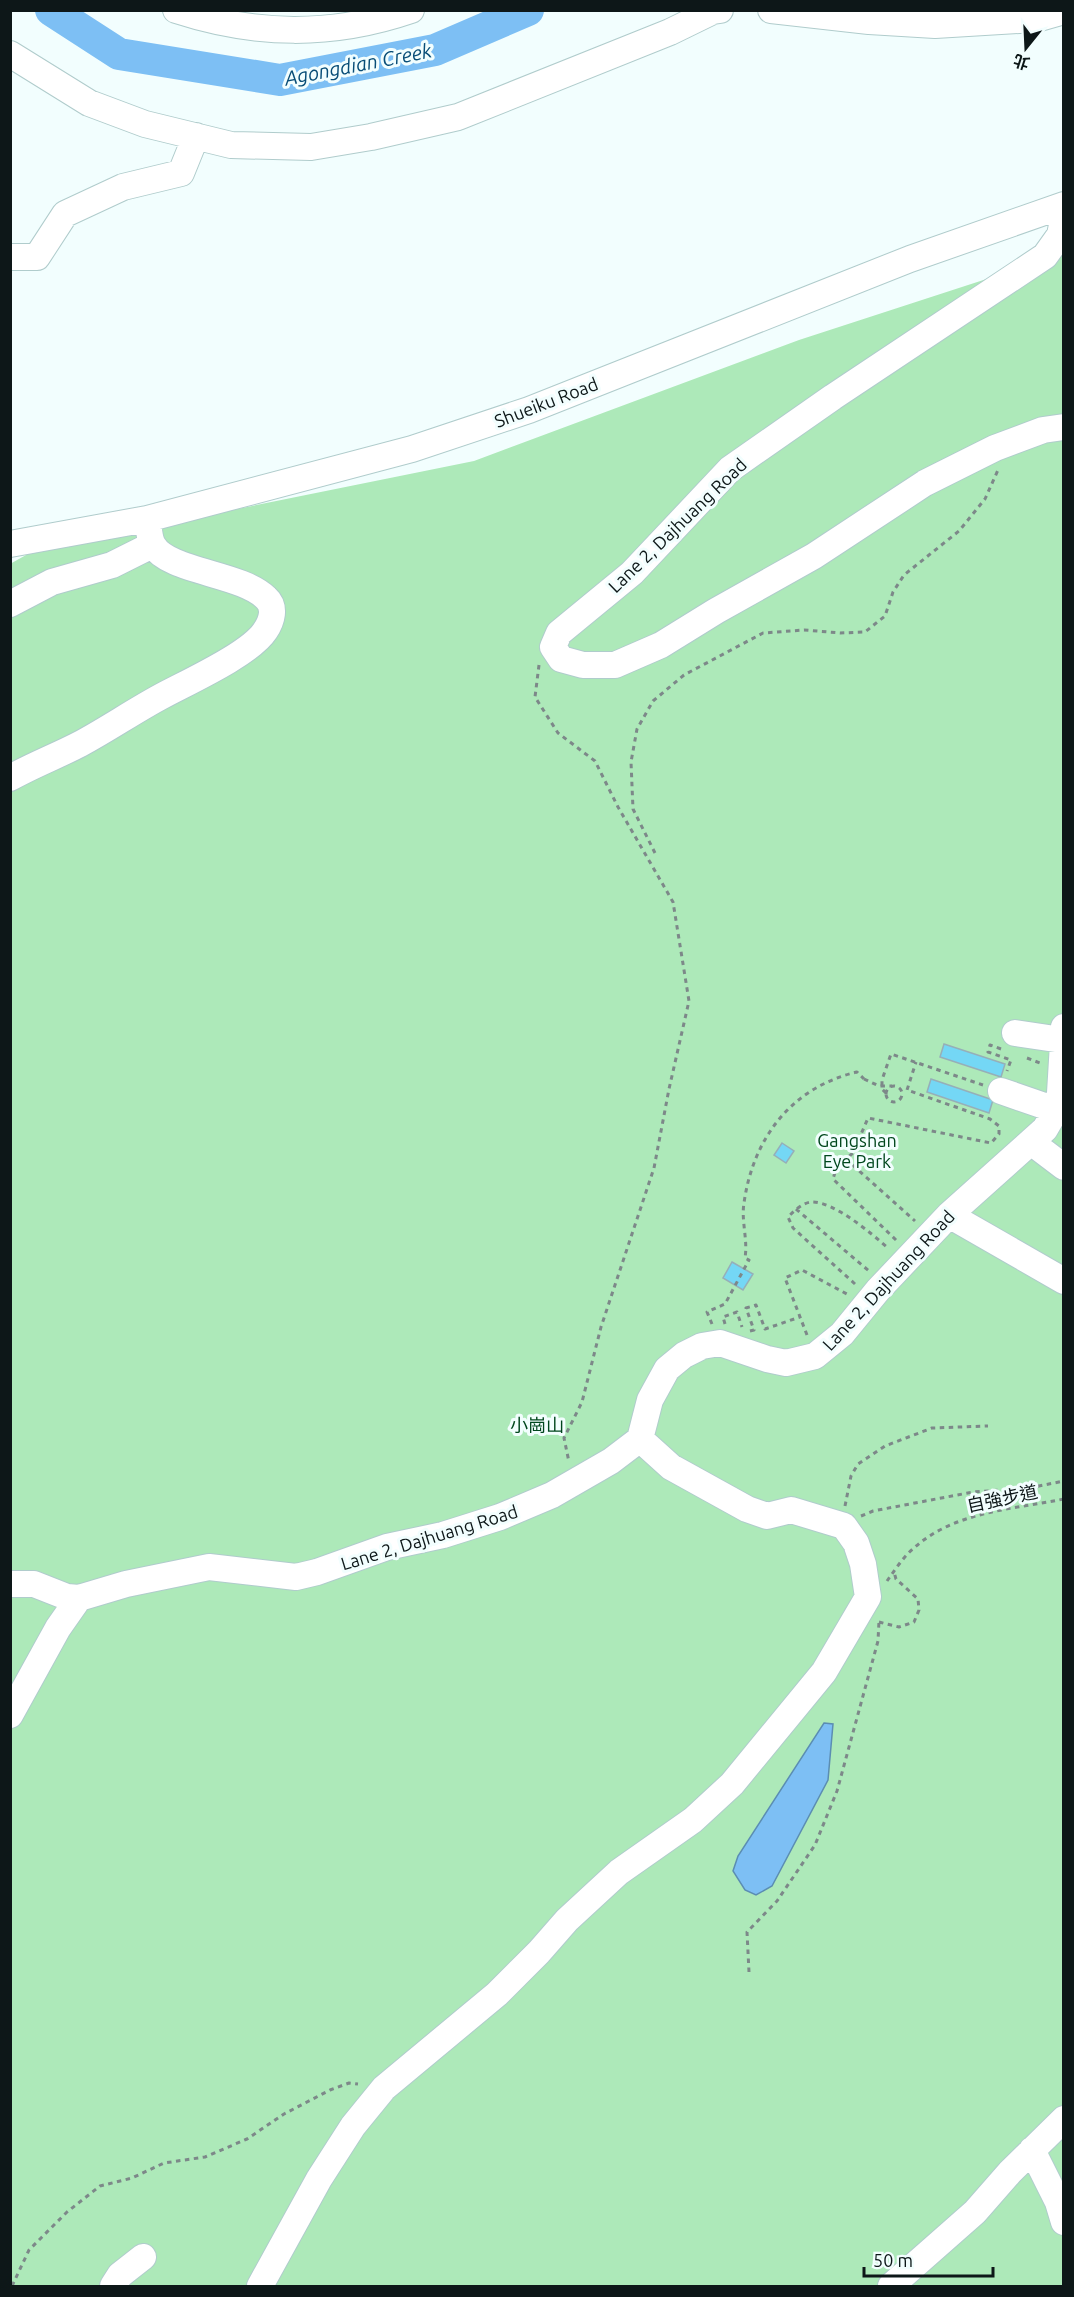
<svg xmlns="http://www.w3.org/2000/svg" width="1074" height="2297" font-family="Ubuntu,'Noto Sans TC',sans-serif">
	<rect width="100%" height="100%" fill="#f2fefe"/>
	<!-- green -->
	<path fill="#ade9b9" d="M1063 254V2286H11L10 564 35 550 474 461 799 340Z"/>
	<!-- water -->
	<path fill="#7dbff4" stroke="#5b8db2" stroke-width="1.5" d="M824 1723 833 1724 828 1780 772 1886 756 1895 745 1890 733 1871 738 1856Z"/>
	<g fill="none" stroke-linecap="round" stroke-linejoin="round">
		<!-- river -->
		<path stroke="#7dbff4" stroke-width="32" d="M51 10 119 54 280 80 435 50 528 10"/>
	</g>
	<!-- building -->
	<path fill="#74d7f5" stroke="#96afb8" stroke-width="1.5" d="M944 1044 1005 1064 1001 1077 940 1057Z
		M931 1079 993 1100 989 1113 927 1092Z
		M782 1143 794 1151 786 1163 774 1155Z
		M732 1262 753 1274 743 1290 723 1278Z"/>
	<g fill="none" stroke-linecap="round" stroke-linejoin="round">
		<defs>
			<path id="minor" d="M176 10C256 36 332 37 411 10
				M771 10 869 21 935 25 1036 19 1064 11
				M10 54 89 103 145 124 231 145 311 147 371 137 458 117 670 32 713 11 720 10
				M1064 215 1060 235 1045 256 833 397 730 469 632 573 559 633 553 647 561 659 583 665H615L661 645 716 611 814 556 925 483 995 448 1043 430 1064 427
				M10 257H37L65 214 123 187 181 173 196 136
				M10 544 147 519 412 449 529 410 910 259 1064 205
				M10 604 52 582 112 565 152 545
				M10 778C33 765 57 756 80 744 108 729 134 711 162 696 188 682 250 654 265 631 272 621 276 607 266 598 241 573 168 572 153 545 149 539 149 526 147 519
				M1015 1033 1062 1040
				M1001 1091 1056 1110
				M1031 1142 1064 1167
				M949 1215 1064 1281
				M10 1584H34L67 1597 79 1598 126 1584 209 1567 296 1577 317 1572 387 1547 443 1535 500 1517 552 1495 611 1461 640 1439 650 1400 667 1369 684 1355 702 1346 720 1343 767 1359 786 1363 815 1356 842 1334 878 1290 949 1215 1045 1129 1056 1110 1060 1093 1064 1027
				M10 1715 58 1628 79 1598
				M1032 2150 1058 2202 1064 2222
				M113 2286 120 2275 143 2257
				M260 2286 319 2179 353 2126 384 2088 497 1994 539 1952 567 1920 619 1872 693 1820 732 1784 824 1672 868 1597 863 1564 856 1543 844 1526 791 1510 767 1516 747 1509 671 1467 640 1439
				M891 2286 975 2212 1010 2172 1064 2119"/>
		</defs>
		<!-- minor casing -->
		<use href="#minor" stroke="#b0cccc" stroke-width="28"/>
		<!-- path -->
		<path stroke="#7d8889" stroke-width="3" stroke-dasharray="4.5 4.5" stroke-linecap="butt" d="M539 665 535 697 558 733 595 761 618 807 673 902 689 1001 669 1089 654 1168 601 1327 582 1402 564 1438 569 1462
			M655 853 633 809 631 762 637 729 653 701 684 675 763 633 804 630 840 633 865 632 885 616 893 592 904 575 959 531 985 499 998 470
			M1001 1049 990 1045 988 1052 1011 1060 1007 1071
			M1027 1058 1040 1063
			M886 1094a8 8 0 1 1 16 0a8 8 0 1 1-16 0Z
			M886 1093 882 1089V1080L891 1054 983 1085
			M846 1159 915 1221
			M796 1209 869 1271
			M896 1240 833 1179 837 1166 853 1153 868 1118 991 1143 999 1134V1126L990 1119 907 1090 916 1062
			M855 1284 793 1228 788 1217C794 1211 802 1203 811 1202 834 1201 872 1234 888 1248
			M712 1324 707 1312 725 1304 749 1260 745 1258C748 1239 741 1221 744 1203 753 1138 792 1087 857 1072L864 1079
			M725 1324 723 1317 737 1312 742 1327
			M750 1331 754 1330 746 1308 756 1305 765 1329 800 1317
			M807 1335 785 1278 802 1270 847 1294
			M845 1506 851 1476 858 1464 885 1446 932 1428 988 1426
			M861 1516 873 1511 973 1492 1029 1488 1064 1481
			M887 1581C895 1570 903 1557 914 1548 953 1512 1013 1509 1064 1499
			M879 1622 899 1627 914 1622 919 1610 918 1599 896 1579 894 1572
			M749 1972 747 1932 777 1901 815 1845 837 1791 878 1641 879 1621
			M12 2286 29 2250 67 2212 100 2186 132 2178 164 2163 205 2157 247 2139 284 2114 330 2090 349 2083 358 2084"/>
		<!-- minor -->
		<use href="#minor" stroke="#fff" stroke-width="26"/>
		<!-- path-bridge -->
		<path stroke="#7d8889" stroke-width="3" stroke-dasharray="4.5 4.5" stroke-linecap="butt" d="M864 1079 879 1086H892"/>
	</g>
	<g text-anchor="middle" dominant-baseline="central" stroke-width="6" stroke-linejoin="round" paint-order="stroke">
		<!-- street labels -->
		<g font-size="18" fill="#0d1718" stroke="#f2fefe">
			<text transform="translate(546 402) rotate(-21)">Shueiku Road</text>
			<text transform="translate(677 525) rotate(-44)">Lane 2, Dajhuang Road</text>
			<text transform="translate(888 1280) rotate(-47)">Lane 2, Dajhuang Road</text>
			<text transform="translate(1002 1498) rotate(-12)">自強步道</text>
			<text transform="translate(429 1537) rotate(-17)">Lane 2, Dajhuang Road</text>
		</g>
		<!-- park labels -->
		<g font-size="18" fill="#00471d" stroke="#f2fefe">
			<text x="857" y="1140">Gangshan<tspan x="857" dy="21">Eye Park</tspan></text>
			<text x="537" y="1425">小崗山</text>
		</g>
		<!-- water labels -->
		<g font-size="20" font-style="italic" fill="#084d77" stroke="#f2fefe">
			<text transform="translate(358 64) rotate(-11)">Agongdian Creek</text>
		</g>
	</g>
	<!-- border -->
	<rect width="1074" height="2297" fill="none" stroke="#0d1718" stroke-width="24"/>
	<!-- north arrow -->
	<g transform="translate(1026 48) rotate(198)" stroke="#f2fefe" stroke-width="4.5" paint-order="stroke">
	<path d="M0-4.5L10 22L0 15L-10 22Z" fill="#0d1718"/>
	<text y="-9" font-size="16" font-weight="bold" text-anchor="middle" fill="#0d1718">北</text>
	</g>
	<!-- scale -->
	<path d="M864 2267v9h129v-9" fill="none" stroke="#0d1718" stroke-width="3"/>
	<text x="873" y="2267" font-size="18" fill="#0d1718" stroke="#f2fefe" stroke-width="4.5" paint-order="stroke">50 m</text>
</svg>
